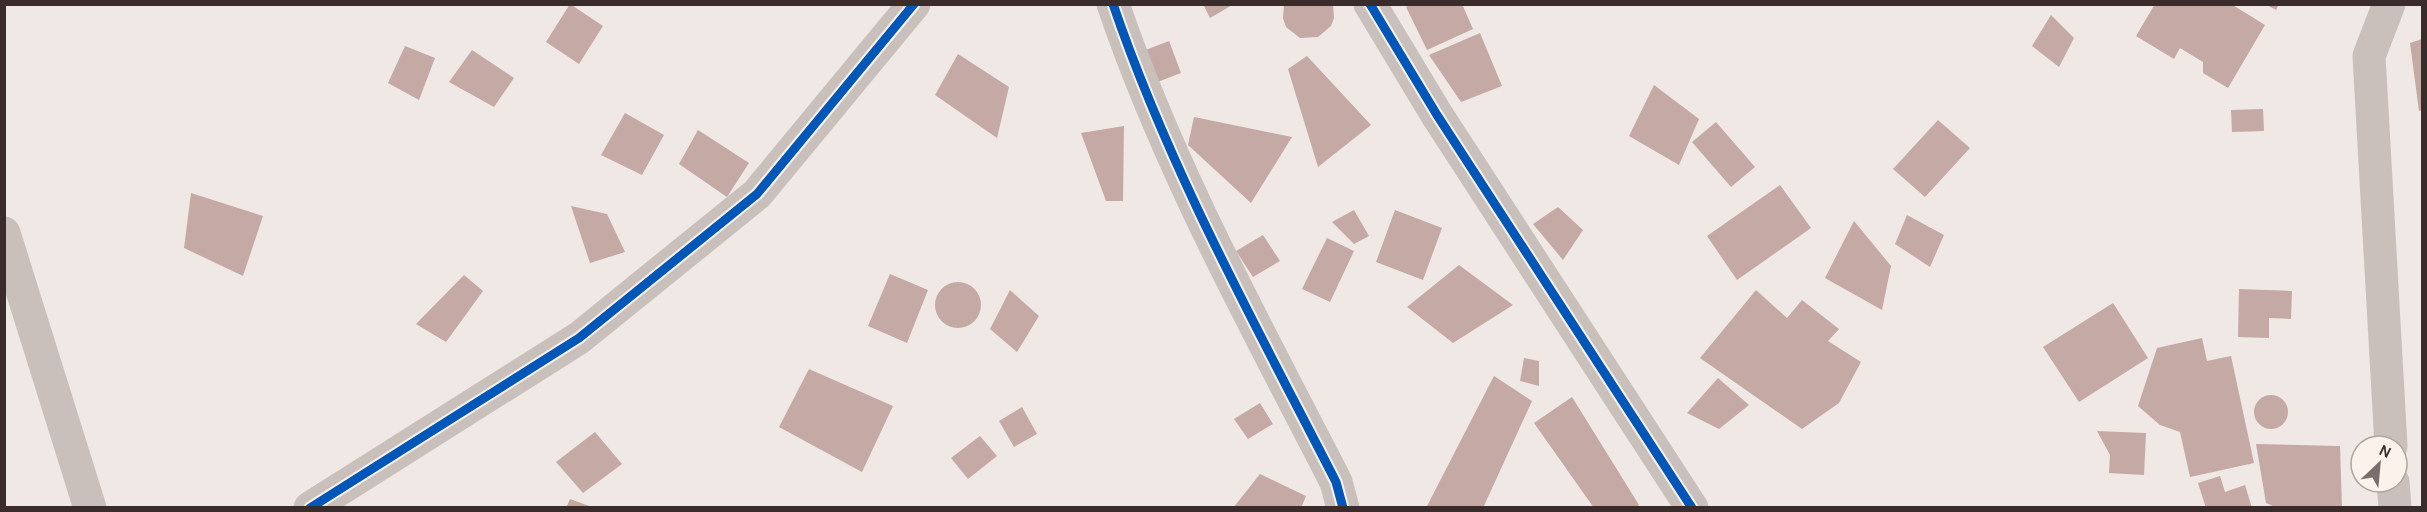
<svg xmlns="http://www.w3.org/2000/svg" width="2427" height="512" font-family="Karla,sans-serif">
	<rect width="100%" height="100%" fill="#efe8e4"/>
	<!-- building -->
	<path fill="#c4a9a5" d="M570 4 603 26 579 64 546 42Z
		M1203 4H1234L1210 18Z
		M1284 4H1333L1334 18 1331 26 1318 37 1300 38 1286 27 1283 18Z
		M1411 4H1462L1473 29 1427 50 1406 7Z
		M2155 4H2231L2265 25 2228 88 2203 73V62L2180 48 2174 59 2136 36Z
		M2265 4H2279L2276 10Z
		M2051 15 2074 38 2059 67 2032 46Z
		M1480 33 1502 86 1461 102 1429 55Z
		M2422 39V110L2419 111 2410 43Z
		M1169 41 1181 73 1155 83 1143 51Z
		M405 46 435 58 419 100 388 83Z
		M472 50 514 78 494 107 449 82Z
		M958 54 1009 87 997 138 935 95Z
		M1307 56 1371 125 1318 167 1288 69Z
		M1654 85 1699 119 1679 165 1629 136Z
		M2263 109 2264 131 2232 132 2231 110Z
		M625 113 664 135 642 175 601 155Z
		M1194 117 1292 137 1251 203 1188 145Z
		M1938 120 1970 148 1925 197 1893 169Z
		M1716 122 1755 167 1731 187 1692 142Z
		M1124 126 1123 201H1106L1081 133Z
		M698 130 749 163 727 197 679 164Z
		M1780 185 1811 228 1737 280 1707 236Z
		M191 193 263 216 243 276 184 248Z
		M571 206 607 214 625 252 590 263Z
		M1558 207 1583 230 1563 260 1533 224Z
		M1354 210 1369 236 1354 244 1332 222Z
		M1395 210 1442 228 1423 280 1376 262Z
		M1907 215 1944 235 1930 267 1895 244Z
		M1854 221 1891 266 1882 310 1825 278Z
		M1263 235 1280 261 1253 277 1236 251Z
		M1327 238 1354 251 1330 302 1302 289Z
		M1459 265 1513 305 1453 343 1407 307Z
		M890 274 928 290 907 343 868 326Z
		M464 275 483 291 446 342 416 324Z
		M935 305a23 23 0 1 1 46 0a23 23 0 1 1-46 0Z
		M2239 289 2292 291 2291 319 2269 318V338L2238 337Z
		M1010 290 1039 316 1017 352 990 329Z
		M1756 290 1787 318 1802 300 1839 329 1828 341 1861 362 1839 403 1802 429 1700 358Z
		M2113 303 2148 358 2079 402 2043 347Z
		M2202 338 2207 361 2231 356 2254 463 2190 477 2180 432 2160 425 2138 406 2157 348Z
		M1524 358 1539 361V386L1520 381Z
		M809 369 893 406 862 472 779 427Z
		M1494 376 1532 401 1483 508H1426Z
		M1718 378 1749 405 1719 429 1687 413Z
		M2254 412a17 17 0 1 1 34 0a17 17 0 1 1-34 0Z
		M1572 397 1639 505 1636 508H1594L1534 423Z
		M1260 403 1273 424 1248 439 1234 419Z
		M1022 407 1037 434 1014 447 999 421Z
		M2097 431 2146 433 2144 475 2109 473 2110 455Z
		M595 432 622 464 583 493 556 462Z
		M980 436 997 456 968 479 951 458Z
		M2256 444 2340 446 2342 508H2277L2266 503Z
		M1260 474 1306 496 1301 508H1233Z
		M2220 476 2225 492 2245 485 2252 508H2206L2198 483Z
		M570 499 592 507V508H566Z"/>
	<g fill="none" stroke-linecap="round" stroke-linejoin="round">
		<!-- minor -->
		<path stroke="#c9c0bc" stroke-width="33" d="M1113 4C1170 171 1256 326 1336 482L1343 508
			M1370 4 1437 115 1692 508
			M2389 4 2369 56 2391 446
			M4 233 90 508
			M2393 482 2395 508
			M310 508 579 338 757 194 914 4"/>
		<defs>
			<path id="cycleway" d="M1113 4C1170 171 1256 326 1336 482L1343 508
				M1370 4 1437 115 1692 508
				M310 508 579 338 757 194 914 4"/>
		</defs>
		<!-- cycleway casing -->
		<use href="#cycleway" stroke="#fbf2ec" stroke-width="13"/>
		<!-- cycleway -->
		<use href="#cycleway" stroke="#0057b8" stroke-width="9"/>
	</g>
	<!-- border -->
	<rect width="2427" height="512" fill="none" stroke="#3a2c2a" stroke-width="12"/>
	<!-- north arrow -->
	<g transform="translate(2379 464) rotate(26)"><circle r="28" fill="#fbf2ec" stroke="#aea39e" stroke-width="1.5"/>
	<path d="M0-4.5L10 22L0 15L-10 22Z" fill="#796e6b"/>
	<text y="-9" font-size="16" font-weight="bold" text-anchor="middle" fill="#3a2c2a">N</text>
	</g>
</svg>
